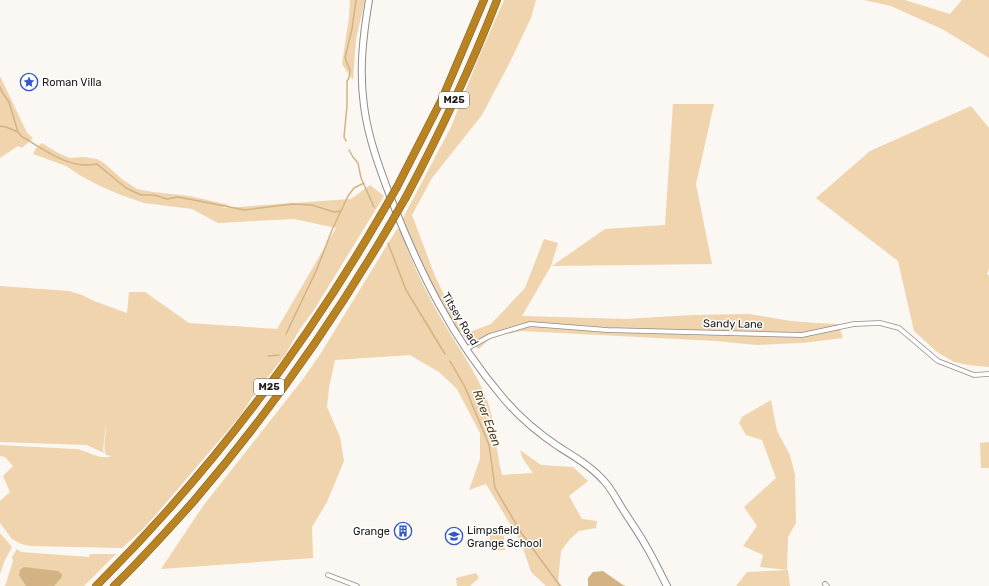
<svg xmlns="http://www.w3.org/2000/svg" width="989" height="586" font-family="Rubik,sans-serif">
	<rect width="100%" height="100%" fill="#fbf7f2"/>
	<!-- green -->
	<path fill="#efd4ae" d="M350 0H365L356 39 353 80 342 64 349 17Z
		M504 0H536L531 18 510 62 482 115 432 178 412 215 435 276 461 331 459 334 430 282 403 218 451 127 478 59Z
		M864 0H905L950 14 962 0H989V58L944 30 891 6Z
		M0 76 27 133 33 138 22 148 18 146 0 158Z
		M673 104H714L696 184 712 264 552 266 605 229 665 225Z
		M971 106 989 128V268L987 274 989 275V367L968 365 954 362 937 352 914 331 898 261 816 198 870 151Z
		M42 143 58 153 70 158 84 157 97 159 104 163 123 180 137 189 153 192 190 196 229 205 222 208 351 199 370 185 384 196 314 310 300 329 285 355 251 399 241 415 159 511 142 530 122 548 30 546 21 544 12 539 0 523V501L10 492 3 476 13 466 5 457 0 456V445L75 449C88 450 99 461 112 456L106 455C102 445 107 434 106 424L103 449 104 453 87 445 0 442V286L69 291 82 295 94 301 127 313 129 292H145L189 323 277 329 336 228 294 219 218 223 192 209 144 203 121 195 100 186 81 176 66 166 33 154 36 148Z
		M397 229H400C411 261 425 291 442 320 457 345 475 371 486 397 496 422 495 449 502 475L533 473 523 459 520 450 541 465 573 467 588 481 569 496 582 519 597 521 596 528 579 531 570 539 561 551 558 581 562 586H546L531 572 521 542 486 484 469 490 480 459V433L457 389 439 372 410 355 335 360 329 388 327 407 340 437 344 461 327 502 312 527 313 558 161 569 203 506 303 379 321 353Z
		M544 239 558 243 551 266 522 316 626 319 691 315 749 314 791 321 817 323 838 324 843 338 802 343 757 345 716 341 522 331 491 337 479 349 462 335 491 324 525 288Z
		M771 400 777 431 790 455 795 475 796 523 788 537 787 570 760 567 763 555 743 546 757 526 744 507 776 478 762 440 746 435 739 423 742 417Z
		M989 442V468H981L980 443Z
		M503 527 505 550 491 551 489 528Z
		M0 533 12 547 4 562 0 574Z
		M17 549 21 552 89 557 90 554H116L84 586H5L13 561 12 557Z
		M788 570 790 586H736L747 572Z
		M476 573 479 578 470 586H457L456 578Z"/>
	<!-- water -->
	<path fill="#d3b383" d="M24 567 58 571 62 574 61 578 54 586H26L19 575 20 570Z
		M603 571 623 585 626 586H588V578L593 572Z"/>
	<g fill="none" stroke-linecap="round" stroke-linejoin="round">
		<!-- stream -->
		<path stroke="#d3b383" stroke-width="1.5" d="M0 87 2 92 9 102 18 132 21 136C44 149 69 170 97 164L126 188 141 195H154L167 199 178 197 245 210 292 204 312 205 334 212 341 211
			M0 126 6 127 18 132
			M346 141 344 137 347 106V81L349 78 350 70 345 58 352 29 356 0
			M349 150 353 157 358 163 361 178 374 207
			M388 243 406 290 445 354
			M286 334 317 269 332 230 348 196 354 188 364 183
			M268 356 279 355
			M450 361 465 387 489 445 495 488 520 531 560 586"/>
		<defs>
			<path id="minor" d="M466 349 490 336 530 324 607 330 802 335 854 324 880 323 899 328 938 361 974 375 989 374
				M328 575 357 586
				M825 584 827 586"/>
			<path id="secondary" d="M369 0C363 36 359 70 364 106 368 137 379 167 390 196 419 271 451 337 504 399 520 418 538 433 559 447 575 457 592 467 605 482 612 490 617 500 622 508 630 521 639 533 646 546 654 559 660 573 667 586"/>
			<path id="motorway" d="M397 187 442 99 484 0
				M406 197C440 133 471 67 497 0
				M96 586C207 476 301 352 379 218
				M114 586C142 559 167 531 193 502 266 417 331 325 388 228"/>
		</defs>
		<!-- minor casing -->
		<use href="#minor" stroke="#918d89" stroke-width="5.5"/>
		<!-- secondary casing -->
		<use href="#secondary" stroke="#918d89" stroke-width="8"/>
		<!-- motorway casing -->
		<use href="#motorway" stroke="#825f1f" stroke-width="8"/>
		<!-- minor -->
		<use href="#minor" stroke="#fff" stroke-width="4"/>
		<!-- secondary -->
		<use href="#secondary" stroke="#fff" stroke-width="6"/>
		<!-- motorway -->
		<use href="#motorway" stroke="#b98322" stroke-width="7"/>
		<defs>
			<path id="motorway-bridge" d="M379 218 397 187
				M388 228 406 197"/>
		</defs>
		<!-- motorway-bridge casing -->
		<use href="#motorway-bridge" stroke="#825f1f" stroke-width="8" stroke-linecap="butt"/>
		<!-- motorway-bridge -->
		<use href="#motorway-bridge" stroke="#b98322" stroke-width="7"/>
	</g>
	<!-- icons -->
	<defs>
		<symbol id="sight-ring" viewBox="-11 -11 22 22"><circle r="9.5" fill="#fff" stroke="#3458c9" stroke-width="1.5"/><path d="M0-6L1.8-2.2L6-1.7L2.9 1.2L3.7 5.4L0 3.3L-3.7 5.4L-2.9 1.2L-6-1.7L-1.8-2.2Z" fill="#3458c9"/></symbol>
		<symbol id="building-ring" viewBox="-11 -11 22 22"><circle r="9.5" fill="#fff" stroke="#3458c9" stroke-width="1.5"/><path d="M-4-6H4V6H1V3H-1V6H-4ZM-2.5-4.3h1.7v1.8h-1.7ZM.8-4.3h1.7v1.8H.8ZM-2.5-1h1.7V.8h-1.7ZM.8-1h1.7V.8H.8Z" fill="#3458c9"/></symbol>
		<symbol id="school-ring" viewBox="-11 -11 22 22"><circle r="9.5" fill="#fff" stroke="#3458c9" stroke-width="1.5"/><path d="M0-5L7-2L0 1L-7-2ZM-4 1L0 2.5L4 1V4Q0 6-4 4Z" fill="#3458c9"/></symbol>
	</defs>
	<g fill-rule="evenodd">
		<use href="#sight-ring" x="19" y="72" width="20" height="20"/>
		<use href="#building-ring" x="393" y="521" width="20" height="20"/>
		<use href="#school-ring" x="444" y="526" width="20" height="20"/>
	</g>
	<g text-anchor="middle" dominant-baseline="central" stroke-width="3" stroke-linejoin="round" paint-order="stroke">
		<!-- shield labels -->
		<g fill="#fff" stroke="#605f5e" stroke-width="1">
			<rect x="439" y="92" width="30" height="16" rx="3"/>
			<rect x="254" y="379" width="30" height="16" rx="3"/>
		</g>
		<g font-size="10" font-weight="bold" fill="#1c1b19">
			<text x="454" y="100">M25</text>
			<text x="269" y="387">M25</text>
		</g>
		<!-- poi labels -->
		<g font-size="11" fill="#1c1b19" stroke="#fff" text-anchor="start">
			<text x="42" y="82">Roman Villa</text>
			<text x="467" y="530">Limpsfield<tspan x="467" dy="13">Grange School</tspan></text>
			<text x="390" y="531" text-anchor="end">Grange</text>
		</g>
		<!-- street labels -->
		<g font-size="11" fill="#1c1b19" stroke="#fff">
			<text transform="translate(460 319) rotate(59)">Titsey Road</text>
			<text transform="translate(733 324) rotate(1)">Sandy Lane</text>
		</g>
		<!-- water labels -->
		<g font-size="12" font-style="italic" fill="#4e3812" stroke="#fff">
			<text transform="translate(487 418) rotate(70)">River Eden</text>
		</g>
	</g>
</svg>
